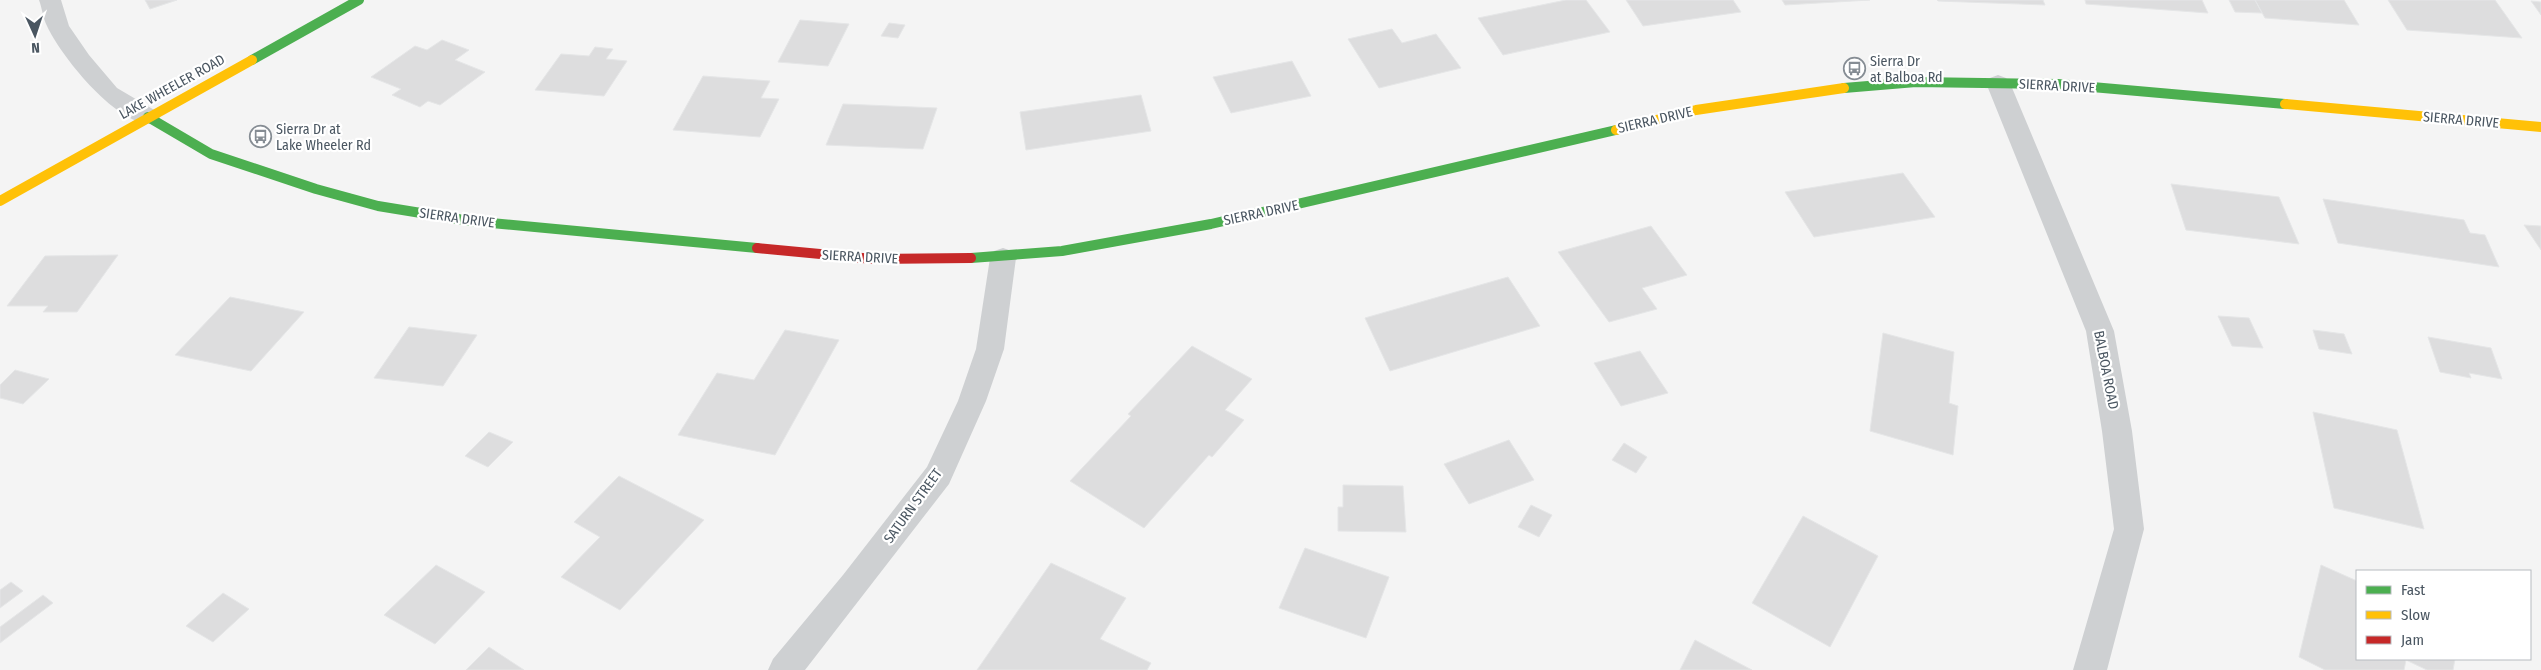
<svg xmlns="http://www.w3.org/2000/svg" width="2541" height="670" font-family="'Fira Sans Condensed',sans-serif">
	<rect width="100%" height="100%" fill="#f4f4f4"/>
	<!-- building -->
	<path fill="#ddddde" stroke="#e5e6e7" d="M145 0H177L150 9Z
		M1566 0H1586L1610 32 1503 55 1478 18Z
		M1626 0H1733L1741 12 1643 26Z
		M1782 0H1870L1785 5Z
		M1937 0H2043L2045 5 1938 1Z
		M2085 0H2202L2208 13 2086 4Z
		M2229 0H2255L2262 13 2235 12Z
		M2255 0H2344L2359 25 2265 18Z
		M2388 0H2495L2522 38 2407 30Z
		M2531 1 2541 2V15Z
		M800 20 849 24 828 66 778 62Z
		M889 23 905 25 898 38 881 36Z
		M1392 29 1402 43 1436 34 1461 68 1379 88 1348 39Z
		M442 40 469 50 455 60 485 72 440 105 428 101 420 107 392 95 401 89 371 77 415 46 427 50Z
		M595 47 613 49 606 59 627 61 604 96 535 90 561 54 589 56Z
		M1292 61 1311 96 1231 113 1213 77Z
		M703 76 770 81 761 98 779 99 760 137 673 130Z
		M1141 95 1151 131 1026 150 1020 112Z
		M843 104 937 108 923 149 826 145Z
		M1903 173 1935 217 1814 237 1785 192Z
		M2171 184 2279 197 2299 244 2186 230Z
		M2323 199 2464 220 2470 233 2485 235 2499 267 2338 243Z
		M2524 225 2541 226V250Z
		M1651 226 1687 275 1642 288 1657 309 1609 322 1558 252Z
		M118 255 77 312H43L48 306H7L45 256Z
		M1508 277 1540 326 1390 371 1365 318Z
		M230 297 304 312 251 371 175 355Z
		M2218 316 2249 318 2263 348 2232 346Z
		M409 327 477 335 443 386 374 378Z
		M785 330 839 340 775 455 678 435 717 373 754 380Z
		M2313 330 2344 334 2352 354 2319 349Z
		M1883 333 1954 352 1949 403 1958 406 1953 455 1870 431Z
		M2428 337 2491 348 2502 379 2469 373 2471 378 2440 372Z
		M1192 346 1252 379 1225 410 1244 420 1212 457 1209 455 1144 528 1070 481 1131 416 1128 414Z
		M1640 351 1668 393 1621 406 1594 363Z
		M15 370 49 379 23 404 0 398V385Z
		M2313 412 2397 430 2424 529 2334 508Z
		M489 432 513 442 488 467 465 456Z
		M1509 440 1534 480 1469 504 1444 464Z
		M1624 443 1647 457 1636 473 1612 460Z
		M619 476 704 520 620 610 561 577 600 537 574 522Z
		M1343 485 1403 486 1406 532 1338 531V507H1343Z
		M1531 505 1552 515 1539 537 1518 527Z
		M1803 516 1878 556 1830 647 1752 603Z
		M1305 548 1389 577 1366 638 1279 608Z
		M1051 563 1126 598 1100 639 1151 663 1147 670H977Z
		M436 565 485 592 435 644 384 615Z
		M2321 565 2357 581V659H2455L2453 670H2427L2406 660 2404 670H2325L2299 657Z
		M11 582 23 591 0 608V590Z
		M223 593 249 609 213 642 186 626Z
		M43 595 53 603 0 643V627Z
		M1695 640 1752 670H1680Z
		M489 647 524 670H466Z"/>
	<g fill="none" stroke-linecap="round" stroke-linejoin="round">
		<!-- street -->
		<path fill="#ced0d2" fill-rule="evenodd" d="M39 0H61L69 26 89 55 117 88 156 111 160 117 156 123C121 132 60 55 47 26 43 18 42 8 39 0Z
			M1998 75 2006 78 2010 83 2114 331 2132 431 2144 529 2107 670H2073L2114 529 2102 431 2086 331 1986 83 1990 78Z
			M1003 248 1012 251 1016 258 1004 349 986 401 949 484 805 670H768L773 659 843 575 927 467 958 401 976 349 990 258 994 251Z"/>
		<!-- fast -->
		<path stroke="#4caf50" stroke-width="10" d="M252 60 359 0
			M1844 88 1916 82 2058 84 2285 104
			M148 117 211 154 316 189 378 206 470 221 757 248
			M971 258 1062 251 1211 224 1616 130"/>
		<!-- slow -->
		<path stroke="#ffc107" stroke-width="10" d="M2285 104 2541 127
			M1616 130 1696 110 1844 88
			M0 201 252 60"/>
		<!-- jam -->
		<path stroke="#c62828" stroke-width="10" d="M757 248 873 259 971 258"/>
	</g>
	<!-- icons -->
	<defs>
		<symbol id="bus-ring" viewBox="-11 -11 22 22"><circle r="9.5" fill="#fff" stroke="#868d94" stroke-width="1.5"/><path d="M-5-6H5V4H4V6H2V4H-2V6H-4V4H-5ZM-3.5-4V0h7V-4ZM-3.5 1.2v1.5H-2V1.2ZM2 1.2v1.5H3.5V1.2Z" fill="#868d94"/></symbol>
	</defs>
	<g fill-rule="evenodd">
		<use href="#bus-ring" x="1842" y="56" width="25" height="25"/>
		<use href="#bus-ring" x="248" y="124" width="25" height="25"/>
	</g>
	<g text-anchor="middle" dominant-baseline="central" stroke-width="4.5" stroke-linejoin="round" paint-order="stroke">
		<!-- poi labels -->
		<g font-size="14" fill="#4a5661" stroke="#fff" text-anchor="start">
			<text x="1870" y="61">Sierra Dr<tspan x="1870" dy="16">at Balboa Rd</tspan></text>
			<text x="276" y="129">Sierra Dr at<tspan x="276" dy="16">Lake Wheeler Rd</tspan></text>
		</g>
		<!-- street labels -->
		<g font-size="14" fill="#4a5661" stroke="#fff">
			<text transform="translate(2057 86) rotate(3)">SIERRA DRIVE</text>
			<text transform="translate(172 87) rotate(-29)">LAKE WHEELER ROAD</text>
			<text transform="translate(1655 120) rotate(-13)">SIERRA DRIVE</text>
			<text transform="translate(2461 120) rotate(5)">SIERRA DRIVE</text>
			<text transform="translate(1261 213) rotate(-12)">SIERRA DRIVE</text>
			<text transform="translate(457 218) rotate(8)">SIERRA DRIVE</text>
			<text transform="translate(860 257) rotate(3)">SIERRA DRIVE</text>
			<text transform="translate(2106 370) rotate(79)">BALBOA ROAD</text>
			<text transform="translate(913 506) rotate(-54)">SATURN STREET</text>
		</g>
	</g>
	<!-- legend -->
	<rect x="2356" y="570" width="175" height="90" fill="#ffffff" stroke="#b7bbc0"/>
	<rect x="2366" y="586" width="25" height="8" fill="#4caf50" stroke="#b7bbc0"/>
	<text x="2401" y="595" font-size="15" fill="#4a5661">Fast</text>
	<rect x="2366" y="611" width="25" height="8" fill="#ffc107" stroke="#b7bbc0"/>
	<text x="2401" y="620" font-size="15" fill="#4a5661">Slow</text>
	<rect x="2366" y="636" width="25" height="8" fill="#c62828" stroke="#b7bbc0"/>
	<text x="2401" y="645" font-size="15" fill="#4a5661">Jam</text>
	<!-- north arrow -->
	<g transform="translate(35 35) rotate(177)" stroke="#ffffff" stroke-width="4" paint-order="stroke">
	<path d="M0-4L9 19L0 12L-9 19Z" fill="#4a5661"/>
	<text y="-8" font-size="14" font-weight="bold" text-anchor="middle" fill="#4a5661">N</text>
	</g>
</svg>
